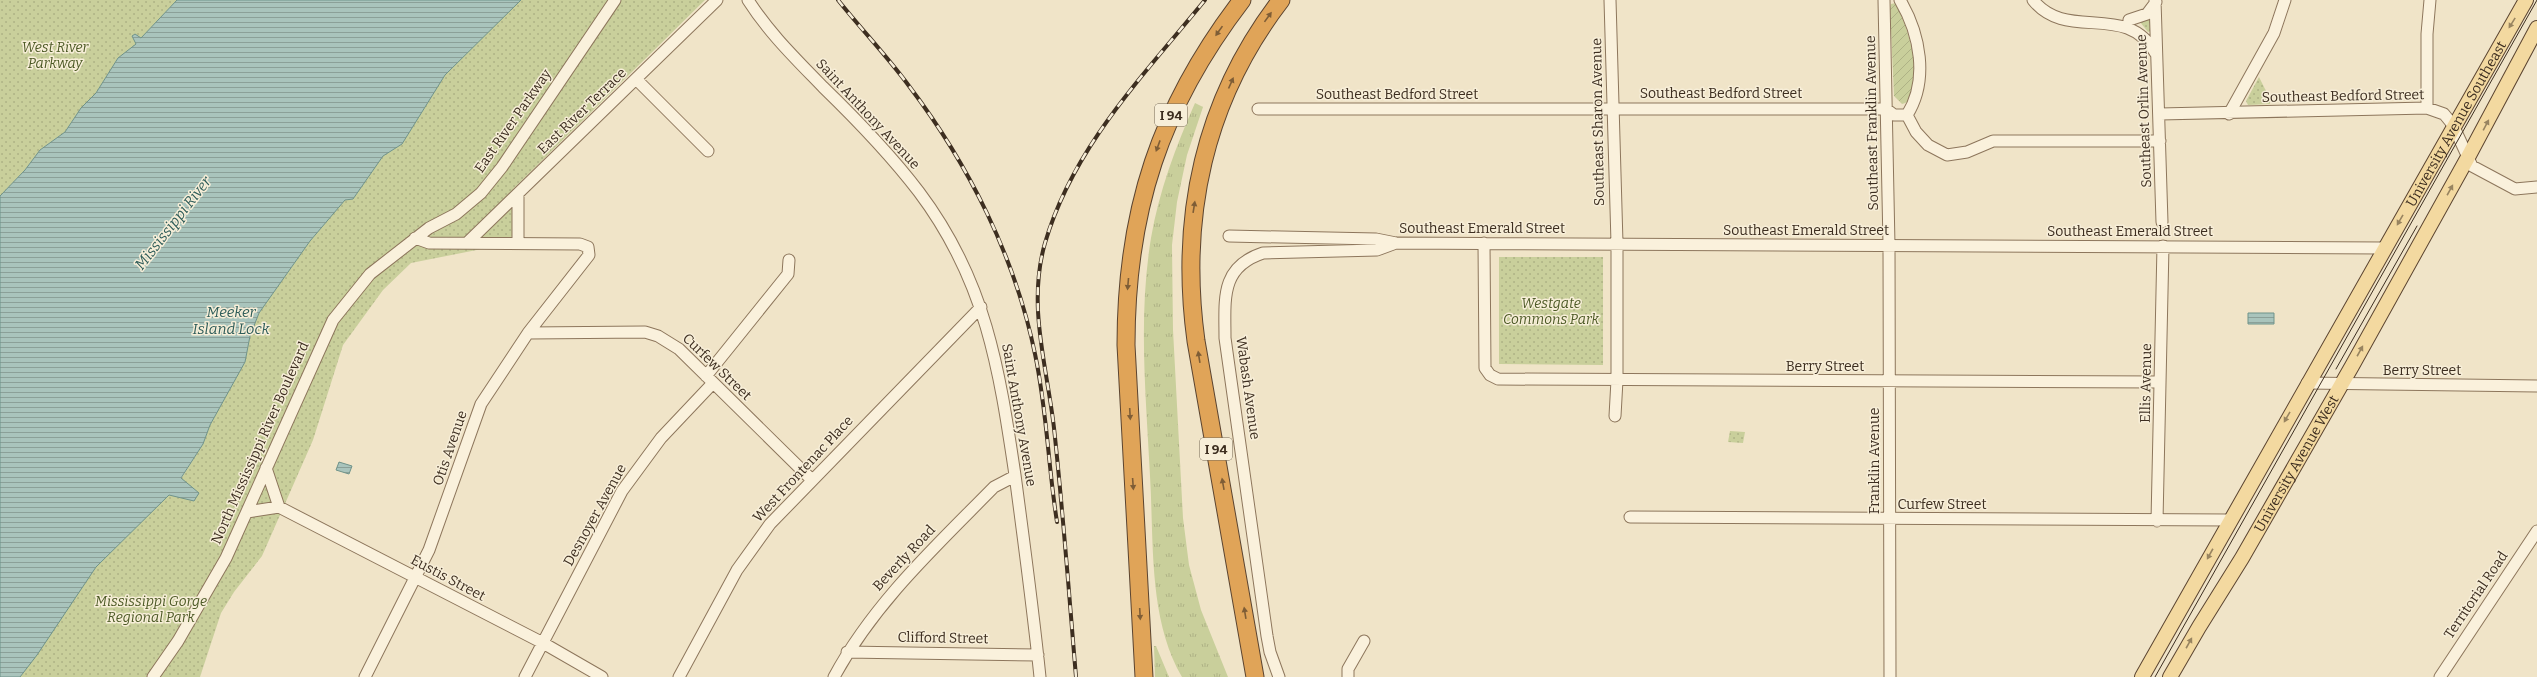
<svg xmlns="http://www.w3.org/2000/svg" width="2537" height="677" font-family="Bitter,serif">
	<defs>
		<pattern id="grass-tufts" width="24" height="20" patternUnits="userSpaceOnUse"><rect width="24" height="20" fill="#c9cf9b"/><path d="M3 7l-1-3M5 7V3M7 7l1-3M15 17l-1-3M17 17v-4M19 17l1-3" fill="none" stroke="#aeb285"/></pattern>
		<pattern id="park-dots" width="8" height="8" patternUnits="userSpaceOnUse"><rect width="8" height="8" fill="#c9cf9b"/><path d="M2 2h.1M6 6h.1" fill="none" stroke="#aeb285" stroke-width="1.8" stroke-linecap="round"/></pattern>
		<pattern id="garden-furrows" width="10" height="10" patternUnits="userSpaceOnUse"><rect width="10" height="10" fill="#c9cf9b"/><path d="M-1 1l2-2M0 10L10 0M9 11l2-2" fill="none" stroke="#aeb285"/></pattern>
		<pattern id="water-rules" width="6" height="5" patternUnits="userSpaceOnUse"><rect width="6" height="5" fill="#a9c4bc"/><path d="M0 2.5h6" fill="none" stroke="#8ba098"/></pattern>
	</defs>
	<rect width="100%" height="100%" fill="#f0e4c8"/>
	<!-- grass -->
	<path fill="url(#grass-tufts)" d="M1195 103 1203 107 1187 155 1177 202 1172 245 1173 330 1183 518 1189 565 1201 610 1228 677H1182C1148 619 1154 541 1150 476 1146 396 1138 317 1151 238 1159 191 1176 146 1195 103Z
		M1154 646H1156L1169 677H1155Z"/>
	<!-- park -->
	<path fill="url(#park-dots)" d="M0 0H177L141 38 132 36 137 44 118 58 96 93 81 108 65 132 40 150 25 170 0 196Z
		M518 0H705L513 189 512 236 507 244 411 263 383 290 343 345 313 440 262 556 234 592 221 613 200 677H20L96 567 168 495 199 493 181 479 203 444 210 425 245 362 250 336 259 313 310 241 345 200 353 199 383 156 402 144 445 75Z
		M2150 19 2151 31 2148 32 2140 22Z
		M2259 77 2270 99V104L2248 105 2246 101Z
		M1499 257H1603V365L1499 364Z
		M1730 431 1745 432 1743 443 1728 442Z"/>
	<!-- garden -->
	<path fill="url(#garden-furrows)" d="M1896 3C1905 19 1932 98 1902 104L1894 96 1890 8 1891 4Z"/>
	<!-- water -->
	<path fill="url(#water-rules)" stroke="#6f938a" d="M177 0H521L445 75 402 144 383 156 353 199 345 200 310 241 259 313 250 336 245 362 210 425 203 444 181 478 199 493 194 501 169 495 96 567 37 655 20 677H0V196L25 170 40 150 65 132 81 108 96 93 118 58 136 44 132 36 135 34 141 38Z
		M2248 313H2274V324H2248Z
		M339 462 352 466 349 474 336 470Z"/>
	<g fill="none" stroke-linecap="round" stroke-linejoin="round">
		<defs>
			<path id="minor" d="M748 0C769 33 796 59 823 87 857 120 890 154 919 192 986 281 999 368 1015 475 1024 542 1033 609 1040 677
				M1610 0 1617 243V380L1615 416
				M1884 0 1889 245 1890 677
				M1900 0C1920 34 1929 80 1907 115
				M2033 0C2067 43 2127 0 2156 54
				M2155 0 2162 222
				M2129 20 2147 14 2156 2
				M636 79 708 151
				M2427 108V34L2430 0
				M1258 109H1886L1894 115H1907L1916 132 1928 145 1947 155 1967 152 1993 141H2160
				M2160 114 2427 108 2444 114 2453 125 2472 166 2515 189 2537 187
				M2229 114 2274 33 2285 0
				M1229 236 1376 239 1396 243 2384 248
				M468 242 717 0
				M518 243V195
				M1484 243 1485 368 1490 375 1498 379 2160 382
				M528 333 645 332 658 336 679 349 812 480
				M706 376 788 274 789 260
				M2307 383 2537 386
				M266 468 279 507
				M247 512 279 507 543 643 602 677
				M1630 517 2229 520
				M2157 521 2163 246
				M847 652 1038 655
				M153 677 178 641 226 558 333 320 370 274 429 228 456 214 481 193 502 167 615 0
				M365 677 429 550 481 404 528 333 589 255 588 247 580 244 429 243 415 238
				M525 677 622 491 661 438 713 383
				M679 677 737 570 770 524 981 307
				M834 677C874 603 935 547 994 487L1015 476
				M1279 677 1270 652 1267 636 1225 338C1225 299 1220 267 1263 253L1377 250 1396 243
				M1348 677V669L1364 641
				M2440 677 2537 531"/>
			<g id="major">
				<path id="s1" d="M2142 677 2526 0"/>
				<path id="s2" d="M2170 677 2199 627 2242 558 2352 366 2467 159 2537 28"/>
			</g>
			<path id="highway" d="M1144 677 1126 345C1126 211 1160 107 1242 0
				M1255 677 1196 341C1179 217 1204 100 1281 0"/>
		</defs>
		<!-- minor casing -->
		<use href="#minor" stroke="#8d765c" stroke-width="13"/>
		<!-- major casing -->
		<use href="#major" stroke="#5b4430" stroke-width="16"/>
		<!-- highway casing -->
		<use href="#highway" stroke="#5b4430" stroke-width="19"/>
		<!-- minor -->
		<use href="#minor" stroke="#faf1dc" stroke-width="11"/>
		<!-- major -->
		<use href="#major" stroke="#f3d9a0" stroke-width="14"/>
		<!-- highway -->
		<use href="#highway" stroke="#e0a458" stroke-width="17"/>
		<!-- tram -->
		<path stroke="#3d2e20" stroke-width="1" d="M2336 369 2417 226
			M2155 677 2537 0"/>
		<defs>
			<path id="rail" d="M838 0C861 29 887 56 909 86 969 165 1015 257 1035 354 1047 410 1048 466 1057 522
				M1076 677C1069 594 1063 511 1054 428 1047 366 1027 306 1045 243 1073 147 1143 76 1205 0"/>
		</defs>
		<!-- rail casing -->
		<use href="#rail" stroke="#3d2e20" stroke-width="4"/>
		<!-- rail -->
		<use href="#rail" stroke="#f7eed8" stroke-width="2.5" stroke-dasharray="8" stroke-linecap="butt"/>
	</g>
	<!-- one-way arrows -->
	<defs><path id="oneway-solid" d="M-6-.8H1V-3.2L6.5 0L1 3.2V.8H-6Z"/></defs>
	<g fill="#7e5d36">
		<use href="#oneway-solid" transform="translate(1268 17) rotate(-54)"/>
		<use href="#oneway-solid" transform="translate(1219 31) rotate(125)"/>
		<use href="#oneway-solid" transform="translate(1231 83) rotate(-66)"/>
		<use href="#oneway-solid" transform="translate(1158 146) rotate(110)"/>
		<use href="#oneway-solid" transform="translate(1194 207) rotate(-81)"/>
		<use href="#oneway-solid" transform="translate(1128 284) rotate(95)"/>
		<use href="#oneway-solid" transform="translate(1199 357) rotate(-99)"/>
		<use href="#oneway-solid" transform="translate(1130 414) rotate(87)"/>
		<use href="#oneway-solid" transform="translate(1133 484) rotate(86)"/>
		<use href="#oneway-solid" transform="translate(1223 484) rotate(-100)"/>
		<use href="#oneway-solid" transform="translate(1245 613) rotate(-99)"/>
		<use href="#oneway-solid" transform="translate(1140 614) rotate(87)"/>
	</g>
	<g fill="#988460">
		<use href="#oneway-solid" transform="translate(2512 23) rotate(122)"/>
		<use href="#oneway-solid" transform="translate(2486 125) rotate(-62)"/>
		<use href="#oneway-solid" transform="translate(2450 190) rotate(-61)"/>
		<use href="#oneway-solid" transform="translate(2400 220) rotate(120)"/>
		<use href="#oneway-solid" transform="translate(2360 351) rotate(-61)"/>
		<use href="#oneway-solid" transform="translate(2287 417) rotate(120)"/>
		<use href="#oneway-solid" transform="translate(2210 554) rotate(119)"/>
		<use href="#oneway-solid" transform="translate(2189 643) rotate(-61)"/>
	</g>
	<g text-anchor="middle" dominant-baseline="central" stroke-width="3" stroke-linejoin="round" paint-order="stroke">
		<!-- shield labels -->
		<g fill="#f7eed8" stroke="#756857" stroke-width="1">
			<rect x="1155" y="104" width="32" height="22" rx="3"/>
			<rect x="1200" y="438" width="32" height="22" rx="3"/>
		</g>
		<g font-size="13" font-weight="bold" fill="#3d2e20">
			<text x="1171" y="115">I 94</text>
			<text x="1216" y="449">I 94</text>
		</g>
		<!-- park labels -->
		<g font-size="14" font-style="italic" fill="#4d5a26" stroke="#f7eed8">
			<text x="55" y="47">West River<tspan x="55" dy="16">Parkway</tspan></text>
			<text x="1551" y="303">Westgate<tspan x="1551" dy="16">Commons Park</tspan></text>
			<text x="151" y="601">Mississippi Gorge<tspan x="151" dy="16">Regional Park</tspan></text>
		</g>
		<!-- street labels -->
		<g font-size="14" fill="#3d2e20" stroke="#f7eed8">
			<text x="1721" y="93">Southeast Bedford Street</text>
			<text x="1397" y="94">Southeast Bedford Street</text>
			<text transform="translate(2343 96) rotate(-1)">Southeast Bedford Street</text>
			<text transform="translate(582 111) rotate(-44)">East River Terrace</text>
			<text transform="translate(2144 111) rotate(-92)">Southeast Orlin Avenue</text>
			<text transform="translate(868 114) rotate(47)">Saint Anthony Avenue</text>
			<text transform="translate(513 121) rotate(-55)">East River Parkway</text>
			<text transform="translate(1598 122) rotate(-91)">Southeast Sharon Avenue</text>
			<text transform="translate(1872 123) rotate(-91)">Southeast Franklin Avenue</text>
			<text stroke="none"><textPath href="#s1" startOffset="636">University Avenue Southeast</textPath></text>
			<text x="1482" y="228">Southeast Emerald Street</text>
			<text x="1806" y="230">Southeast Emerald Street</text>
			<text x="2130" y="231">Southeast Emerald Street</text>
			<text x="1825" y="366">Berry Street</text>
			<text transform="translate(717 367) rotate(44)">Curfew Street</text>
			<text x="2422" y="370">Berry Street</text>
			<text transform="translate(2146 383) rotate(-89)">Ellis Avenue</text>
			<text transform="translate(1248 388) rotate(82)">Wabash Avenue</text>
			<text transform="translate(1019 415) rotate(80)">Saint Anthony Avenue</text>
			<text transform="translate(260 443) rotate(-66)">North Mississippi River Boulevard</text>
			<text transform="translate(450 448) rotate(-71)">Otis Avenue</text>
			<text transform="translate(1874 461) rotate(-90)">Franklin Avenue</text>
			<text stroke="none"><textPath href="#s2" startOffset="248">University Avenue West</textPath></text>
			<text transform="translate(803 469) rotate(-47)">West Frontenac Place</text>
			<text x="1942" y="504">Curfew Street</text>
			<text transform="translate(595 515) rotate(-61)">Desnoyer Avenue</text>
			<text transform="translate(904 558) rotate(-47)">Beverly Road</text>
			<text transform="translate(448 578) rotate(28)">Eustis Street</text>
			<text transform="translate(2476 595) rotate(-56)">Territorial Road</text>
			<text transform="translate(943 638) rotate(1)">Clifford Street</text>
		</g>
		<!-- water labels -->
		<g font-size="15" font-style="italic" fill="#2f5d5a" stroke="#f7eed8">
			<text transform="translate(173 223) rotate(-52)">Mississippi River</text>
			<text x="231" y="312">Meeker<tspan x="231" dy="17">Island Lock</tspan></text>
		</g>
	</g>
</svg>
